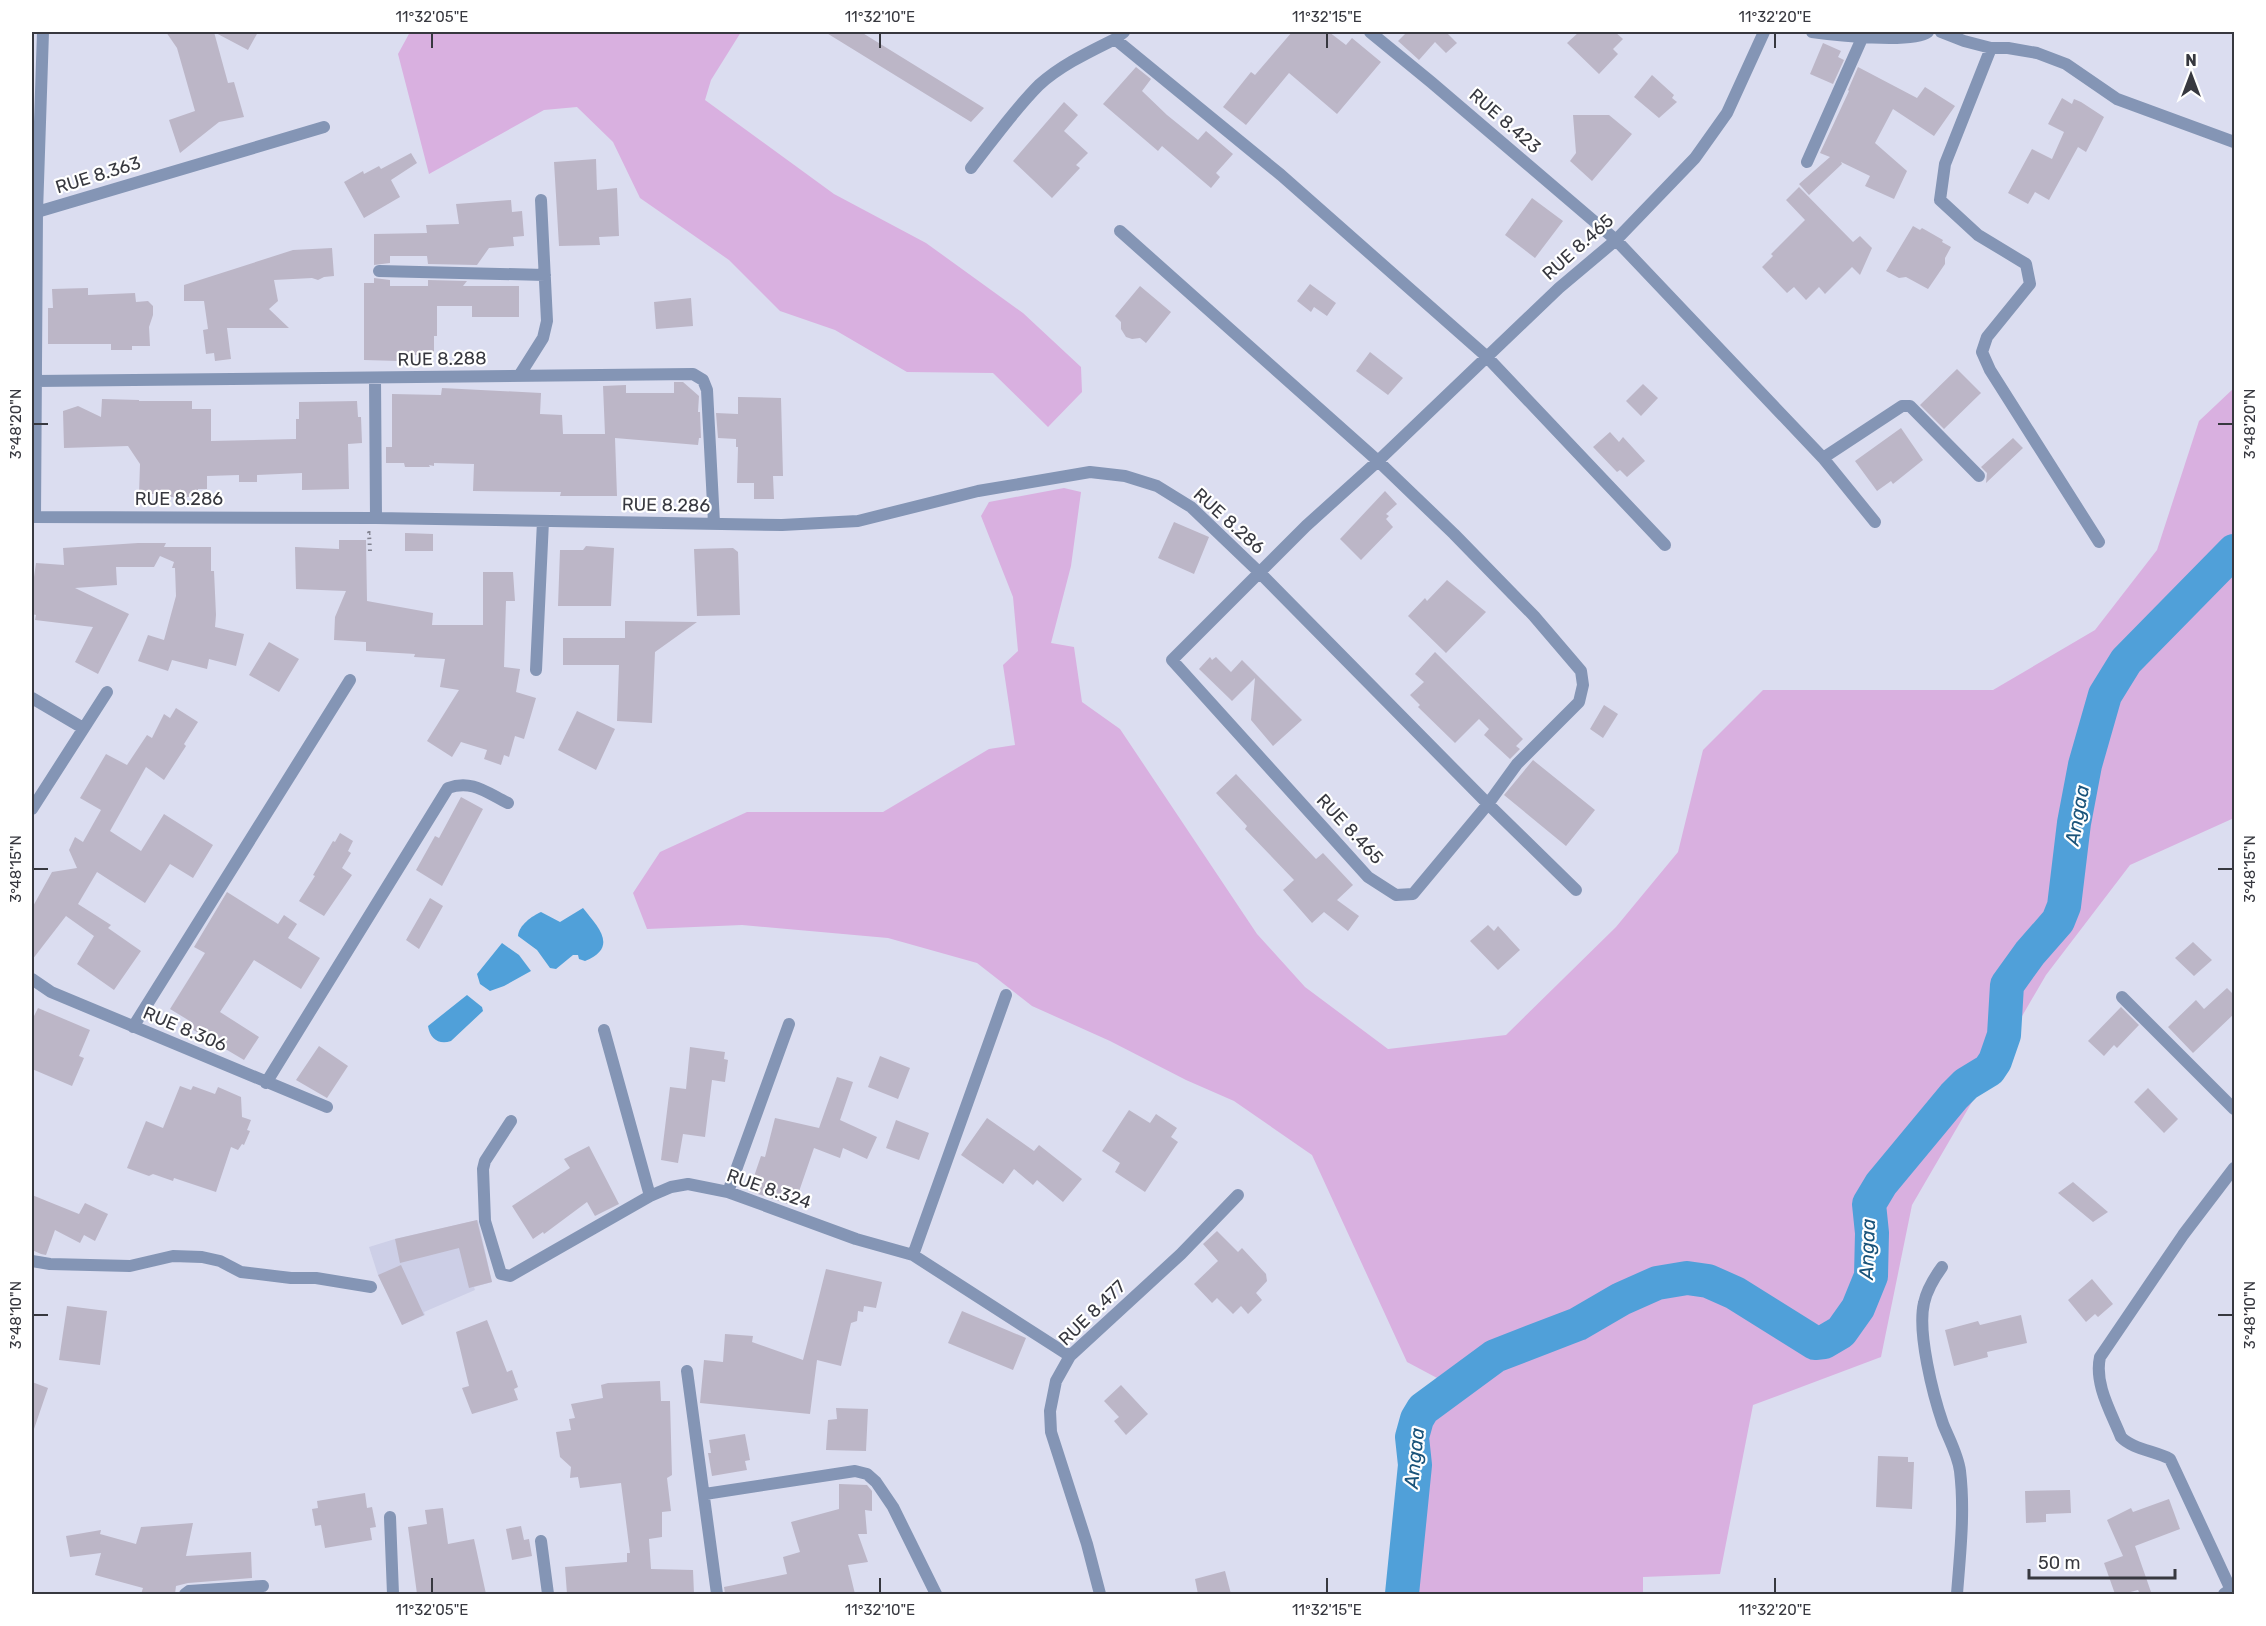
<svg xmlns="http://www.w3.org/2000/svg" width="2266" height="1626" font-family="Rubik,sans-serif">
	<rect width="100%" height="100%" fill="#dbddf0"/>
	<!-- built -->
	<path fill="#cdcfe7" d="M478 1220 492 1282 474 1287 475 1290 424 1312 425 1315 402 1325 378 1275 369 1247 395 1239Z"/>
	<!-- green -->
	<path fill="#d9b0e0" d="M410 32H741L711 80 705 100 834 194 926 243 1023 313 1081 367 1082 392 1048 427 993 373 907 372 835 330 780 311 729 260 640 198 613 142 577 107 544 110 429 174 398 54Z
		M2234 388V818L2130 865 2046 975 1912 1205 1881 1357 1753 1405 1720 1574 1643 1577V1594H1402L1415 1465 1412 1437 1417 1419 1423 1409 1454 1387 1407 1362 1312 1155 1234 1101 1186 1080 1110 1041 1032 1006 977 963 888 938 742 925 647 929 633 893 660 852 747 812H883L989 749 1015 745 1003 665 1018 651 1013 597 981 516 989 502 1064 488 1081 492 1071 566 1051 643 1074 647 1082 702 1120 729 1257 934 1305 987 1388 1049 1506 1035 1616 927 1678 852 1703 750 1763 690H1993L2095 630 2157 550 2199 421Z"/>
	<!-- water -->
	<path fill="#50a0d9" d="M583 908C598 927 619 947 585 961L579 959 578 955H573L556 969 550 968 537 950 518 936C519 925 532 916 541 912L560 922Z
		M502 943 519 955 531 971 504 986 490 991 480 984 477 974Z
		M467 995 482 1007 483 1011 451 1041C439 1045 430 1039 428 1026Z"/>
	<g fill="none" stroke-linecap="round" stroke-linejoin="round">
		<!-- river -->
		<path stroke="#50a0d9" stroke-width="34" d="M1402 1594 1415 1465 1412 1437 1417 1419 1423 1409 1495 1356 1578 1324 1621 1299 1657 1283 1687 1278 1708 1281 1735 1293 1815 1343 1824 1342 1841 1332 1858 1308 1871 1276 1872 1233 1869 1204 1881 1184 1954 1096 1966 1084 1989 1070 1995 1061 2004 1035 2007 985 2030 953 2058 921 2064 906 2074 823 2085 765 2105 695 2126 661 2234 551"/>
	</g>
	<!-- building -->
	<path fill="#bcb6c7" d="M166 32H214L228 83 234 82 244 117 219 122 180 153 169 120 195 111 177 48Z
		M214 32H258L248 50Z
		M825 32H861L984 108 971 122Z
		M1292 32H1329L1346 45 1352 38 1381 62 1337 114 1289 73 1246 125 1223 107 1251 72 1255 75Z
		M1407 32H1446L1457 43 1446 53 1435 42 1419 60 1398 41Z
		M1579 32H1615L1623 39 1613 49 1618 54 1599 74 1567 43Z
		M1823 43 1841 51 1838 57 1844 60 1833 84 1810 74Z
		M1136 67 1151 79 1142 91 1167 115 1198 140 1206 131 1233 154 1216 173 1220 177 1211 188 1162 146 1158 151 1103 104Z
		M1858 67 1917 98 1925 87 1955 106 1934 136 1893 109 1875 143 1907 171 1894 199 1865 186 1870 176 1841 162 1842 164 1809 195 1799 184 1830 157 1820 153 1849 91 1848 90Z
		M1652 75 1674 95 1672 98 1677 102 1659 118 1634 97Z
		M2062 98 2072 104 2074 99 2081 102 2104 117 2086 152 2078 147 2049 200 2035 192 2028 204 2008 193 2032 149 2052 159 2064 132 2048 124Z
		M1064 102 1078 115 1064 131 1088 153 1076 165 1080 168 1052 198 1013 161Z
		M1573 115H1609L1632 134 1592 181 1570 161 1576 153Z
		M411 153 417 163 391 180 400 197 364 218 344 182 363 171 364 174 379 166 381 169Z
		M596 159 597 190 617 188 619 236 599 237 600 245 559 246 554 162Z
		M1799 187 1853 242 1860 236 1872 248 1860 275 1852 267 1825 294 1819 287 1806 300 1794 287 1787 293 1762 267 1773 256 1771 254 1805 220 1786 200Z
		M1532 198 1563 221 1535 258 1505 235Z
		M511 200 512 212 522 211 524 236 513 237 514 246 489 248 477 265 428 264 427 256H390V263L374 265V234L427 233 426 225 459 224 456 204Z
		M1913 226 1920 230 1922 228 1943 240 1942 242 1951 247 1945 258V264L1928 289 1906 277 1899 278 1886 271Z
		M332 248 334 276 324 277 318 280 312 278 274 280 278 301 269 309 289 328H227L231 359 215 361 214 353 206 354 203 330 208 329 204 301H184V285L293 250Z
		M374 278 390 280V286H428V280L467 281 463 286H519V317H472V306H437V336H434V355H399V361L364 360V283H374Z
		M1310 284 1336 303 1327 316 1314 307 1311 312 1297 301Z
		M1140 286 1171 312 1146 343 1140 338 1132 339 1126 337 1121 329V322L1115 316Z
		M88 288V295L135 293 136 302 148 301 153 306V315L149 327 150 346H132V350H111V344H48V308H53L52 289Z
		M691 298 693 326 656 329 654 302Z
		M1370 352 1403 378 1388 395 1356 371Z
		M1957 369 1981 393 1944 429 1920 405Z
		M674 382H683L699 396 698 412H700L701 438H699L698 445 615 438 617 496H560L561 492 473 491 474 464 434 463V466L429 465 430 467H405L404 463H386V447H392V394L441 395 442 388 541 393 540 414 562 415 563 434H605L603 386 626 385V393H674Z
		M1643 384 1658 398 1641 416 1626 401Z
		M738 397 781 398 783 476H773L774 499H754V483H737L738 447H736V439L718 438 716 413 738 414Z
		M102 399 139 400V401H192V409H211V441L296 439V419H299V402L357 401 358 417H361L362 443 348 444 349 489 302 490V473L257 475V482H239V475L207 476V489H198V497H154V494H139L140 464 128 446 64 448 63 411 78 406 101 417Z
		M1901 428 1923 460 1893 484 1891 481 1877 491 1855 461Z
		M1610 432 1619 442 1623 437 1645 461 1627 477 1620 470 1617 472 1593 447Z
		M2013 438 2023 448 1986 483 1987 473 1981 467Z
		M1385 491 1397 504 1386 514 1389 516 1386 519 1393 527 1361 560 1340 539Z
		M1174 522 1209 537 1194 574 1158 558Z
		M405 533 433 534V551H405Z
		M339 540H366L367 601 433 613 432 625H483V572H513L515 601H506L504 667 520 669 516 692 536 698 524 739 515 736 509 757 504 755 501 765 484 759 487 750 461 742 452 757 427 741 459 690 440 687 445 659 414 657 415 654 366 651V642L334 640 335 617 346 591 296 589 295 547 339 549Z
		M138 543H166L164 547H211V571H214L216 615 215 627 244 634 236 666 209 659 207 669 172 660 168 671 138 661 148 635 164 640 176 596 175 568H172L174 562 160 556 154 567H116L117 585 75 588 129 614 98 674 75 662 93 627 35 620 36 615 32 614V591L36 563 64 565 63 548Z
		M586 546 614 548 611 606H558L560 550H583Z
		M733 548 738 552 740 615 697 616 694 549Z
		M1447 580 1486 612 1446 653 1408 616 1425 598 1427 601Z
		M625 621 697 622 655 652 652 723 617 721 619 665H563V638H625Z
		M269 642 299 659 279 692 249 675Z
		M1435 652 1523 739 1516 746 1520 749 1510 759 1484 735 1489 729 1479 719 1455 743 1418 707 1420 705 1410 695 1424 682 1415 674Z
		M1210 657 1212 660 1216 657 1231 672 1242 660 1302 720 1273 746 1251 720 1255 678 1232 701 1199 669Z
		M1604 705 1618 714 1603 738 1590 729Z
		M176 708 198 722 184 744 186 746 164 780 146 767 110 831 141 851 164 814 213 845 193 878 170 864 145 903 97 872 78 904 111 925 108 928 141 951 114 990 77 964 94 936 66 916 32 960V908L52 872 77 868 69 850 75 837 83 842 101 810 80 798 106 754 127 765 147 735 152 738 164 714 170 718Z
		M577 711 615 729 596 770 558 750Z
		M1533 760 1595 810 1566 846 1504 795Z
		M1236 774 1316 859 1323 853 1353 885 1337 900 1359 916 1348 931 1324 912 1312 923 1283 890 1294 880 1245 829 1247 826 1216 793Z
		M461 797 483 809 442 886 416 870 435 836 439 838Z
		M340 833 353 841 348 851 351 853 342 868 352 875 324 916 299 901 315 876 313 875 333 841 335 842Z
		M227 892 278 924 284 915 297 924 288 938 320 958 301 989 254 960 220 1012 259 1037 244 1060 190 1028 193 1023 170 1009 205 953 194 947Z
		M430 898 443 906 419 949 406 940Z
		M1488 925 1494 931 1498 926 1520 950 1498 970 1470 941Z
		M2193 942 2212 960 2194 976 2175 958Z
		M2227 988 2235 996V1013L2193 1053 2168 1027 2196 1000 2204 1009Z
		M2121 1007 2139 1025 2117 1048 2114 1045 2104 1056 2088 1041Z
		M38 1008 90 1030 79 1056 84 1058 72 1086 32 1069V1020Z
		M319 1046 348 1066 327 1098 296 1080Z
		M690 1047 725 1052 724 1059 728 1060 725 1082 712 1080 705 1137 683 1134 678 1163 661 1160 670 1087 686 1089Z
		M880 1056 910 1068 898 1099 868 1087Z
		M837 1077 853 1082 840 1120 877 1137 867 1159 843 1148 840 1158 814 1148 794 1206 749 1191 761 1156 765 1157 775 1118 819 1128Z
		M180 1086 191 1090 193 1086 215 1094 218 1087 241 1097 242 1117 251 1120 247 1130 250 1131 244 1145 242 1144 238 1150 231 1147 216 1192 174 1178 173 1181 153 1174 149 1176 127 1168 146 1121 163 1128Z
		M2148 1088 2178 1119 2164 1133 2134 1102Z
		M1129 1110 1150 1123 1156 1114 1177 1128 1171 1137 1178 1142 1145 1192 1115 1172 1120 1163 1102 1151Z
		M987 1118 1034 1151 1039 1145 1082 1179 1063 1202 1037 1180 1033 1185 1014 1169 1003 1184 961 1155Z
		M896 1120 929 1133 919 1160 886 1148Z
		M589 1146 619 1204 595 1216 587 1202 544 1234 543 1232 533 1239 512 1206 570 1168 564 1159Z
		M2073 1182 2108 1212 2093 1222 2058 1193Z
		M32 1195 79 1214 85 1203 108 1214 95 1241 84 1235 80 1243 55 1230 46 1255 41 1254 32 1250Z
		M477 1220 492 1282 469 1288 459 1248 400 1263 395 1239Z
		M1217 1231 1238 1252 1242 1248 1266 1274 1267 1281 1256 1293 1262 1300 1248 1314 1241 1306 1233 1314 1217 1298 1212 1303 1194 1284 1218 1261 1203 1244Z
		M401 1265 424 1315 402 1325 378 1275Z
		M826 1269 882 1282 876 1308 864 1306 863 1312 858 1311 857 1321 851 1323 841 1366 817 1360 810 1414 700 1403 704 1360 723 1362 725 1334 753 1336 752 1342 803 1360Z
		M2092 1279 2113 1304 2098 1317 2095 1314 2086 1322 2068 1300Z
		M67 1306 107 1311 100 1365 59 1360Z
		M962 1311 1026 1338 1013 1370 948 1343Z
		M2021 1315 2027 1343 1987 1352 1988 1357 1954 1366 1945 1330 1978 1321 1980 1325Z
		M487 1320 507 1372 512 1370 518 1387 514 1389 518 1400 472 1414 462 1388 469 1386 456 1332Z
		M660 1381 661 1401H670L672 1475 667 1478 671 1511 662 1512V1537L649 1539 651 1569 693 1570 694 1594H567L565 1567 627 1562V1553H630L621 1483 580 1488 578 1477 570 1478 571 1467 560 1457 556 1432 571 1430 569 1419 575 1418 571 1404 603 1398 601 1385 608 1383Z
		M32 1382 48 1388 34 1429 32 1428Z
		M1121 1385 1148 1414 1126 1435 1114 1421 1119 1417 1104 1401Z
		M836 1408 868 1409 866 1451 826 1450 828 1420 837 1419Z
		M745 1434 750 1460 745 1461 747 1470 712 1476 708 1453H711L709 1440Z
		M1878 1456 1908 1457V1462H1914L1912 1509 1876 1507Z
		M839 1484 867 1485 872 1491V1511L865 1510 867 1534H858L868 1562 848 1565 855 1594H725L724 1587 787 1574 783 1557 800 1552 791 1522 839 1509Z
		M2070 1490 2071 1513 2046 1514V1522L2026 1523 2025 1491Z
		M365 1493 367 1508 372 1507 376 1527 370 1528 372 1540 325 1548 321 1525 315 1526 312 1509 318 1508 317 1501Z
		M2169 1499 2180 1529 2135 1546 2151 1592 2140 1594 2138 1590 2123 1594H2115L2104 1563 2123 1556 2107 1520 2131 1508 2133 1512Z
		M443 1508 448 1544 474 1539 486 1594H417L408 1527 427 1524 425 1510Z
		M193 1523 186 1556 251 1552 252 1578 188 1583 176 1586 175 1594H141L143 1588 95 1575 101 1553 70 1557 66 1536 101 1530 100 1534 136 1544 141 1527Z
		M521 1526 524 1540 529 1539 532 1556 512 1560 506 1529Z
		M1225 1571 1231 1594H1198L1195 1579Z"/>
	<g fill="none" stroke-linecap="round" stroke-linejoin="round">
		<!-- path -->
		<path stroke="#838491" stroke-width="4" stroke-dasharray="1.5 4.5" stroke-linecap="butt" d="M370 551 369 533H371"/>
		<!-- minor -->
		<path stroke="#8495b5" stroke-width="12" d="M1124 32 1115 39 1281 175 1486 356 1665 545
			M1370 32 1431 82 1616 240 1823 458 1875 522
			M1812 32C1834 35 1912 44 1928 32
			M1941 32 1964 41 1991 48H2008L2037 53 2066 64 2117 99 2234 142
			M1991 48 1945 164 1940 200 1978 235 2026 264 2030 284 1987 337 1982 352 1990 370 2099 542
			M1807 162 1863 36
			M971 168C993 140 1014 110 1039 85 1061 65 1089 52 1115 39
			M37 212 43 32
			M1120 231 1378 461 1454 534 1534 616 1581 671 1583 685 1579 702 1517 764 1488 804 1413 894 1396 895 1368 877 1172 660 1306 526 1378 461 1559 288 1616 240 1695 158 1727 113 1764 32
			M379 271 545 275
			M519 376 543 338 547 321 541 200
			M375 378 376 518
			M36 381 693 374 703 380 707 390 714 523
			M1823 458 1902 406H1910L1979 476
			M32 517 376 518 782 525 858 521 978 491 1090 472 1125 476 1157 486 1191 507 1260 573 1488 804 1576 890
			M35 517 37 212 324 127
			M536 670 543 521
			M32 698 83 728
			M32 809 107 692
			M32 979 51 992 327 1107
			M2122 997 2234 1109
			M133 1027 350 680
			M604 1030 650 1196
			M266 1083 448 788C472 779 487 793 508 803
			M511 1121 485 1161 483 1169 485 1221 501 1274 510 1276 650 1196 671 1187 688 1184 728 1192 856 1239 913 1255 1070 1356
			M728 1192 789 1024
			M913 1255 1006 995
			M32 1261 50 1264 130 1266 173 1256 202 1257 220 1261 241 1272 291 1278H316L371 1287
			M1942 1267C1934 1278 1927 1289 1924 1303 1917 1332 1933 1395 1943 1424 1949 1439 1958 1455 1960 1471 1965 1512 1960 1554 1957 1594
			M687 1371 717 1594
			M705 1494 855 1471 867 1474 876 1482 893 1507 936 1594
			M390 1517 393 1594
			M541 1541 548 1594
			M2231 1590 2170 1459C2155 1451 2132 1449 2121 1437 2111 1412 2094 1384 2100 1357L2183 1235 2234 1168
			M185 1594 189 1591 263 1586
			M1100 1594 1087 1544 1051 1432 1050 1411 1056 1381 1070 1356 1181 1254 1238 1195"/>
		<!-- tertiary -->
		<path stroke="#8495b5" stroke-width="12" d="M2224 1594 2234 1587"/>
	</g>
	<!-- ticks -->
	<path fill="none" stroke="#37383f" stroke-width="2" d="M432 33V48M880 33V48M1327 33V48M1775 33V48M33 424H48M2218 424H2233M33 869H48M2218 869H2233M33 1315H48M2218 1315H2233M432 1578V1593M880 1578V1593M1327 1578V1593M1775 1578V1593"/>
	<g text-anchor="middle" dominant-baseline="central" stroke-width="4.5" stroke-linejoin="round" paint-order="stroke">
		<!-- street labels -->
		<g font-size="18" fill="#37383f" stroke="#fff">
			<text transform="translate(1505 121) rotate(41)">RUE 8.423</text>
			<text transform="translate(98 175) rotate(-17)">RUE 8.363</text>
			<text transform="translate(1578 247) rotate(-42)">RUE 8.465</text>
			<text transform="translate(442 359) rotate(-1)">RUE 8.288</text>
			<text x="179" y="499">RUE 8.286</text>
			<text transform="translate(666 505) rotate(1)">RUE 8.286</text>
			<text transform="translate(1229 521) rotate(42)">RUE 8.286</text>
			<text transform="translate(1350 829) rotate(47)">RUE 8.465</text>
			<text transform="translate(185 1029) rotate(23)">RUE 8.306</text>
			<text transform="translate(769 1189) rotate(19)">RUE 8.324</text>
			<text transform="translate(1092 1313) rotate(-44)">RUE 8.477</text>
		</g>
		<!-- water labels -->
		<g font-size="20" font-style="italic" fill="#19537a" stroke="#fff">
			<text transform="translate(2077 815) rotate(-80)">Angaa</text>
			<text transform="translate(1867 1249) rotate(-88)">Angaa</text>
			<text transform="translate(1414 1458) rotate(-84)">Angaa</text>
		</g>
	</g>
	<!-- border -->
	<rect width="2266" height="1626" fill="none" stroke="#ffffff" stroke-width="66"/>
	<!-- north arrow -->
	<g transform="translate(2191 75)" stroke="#ffffff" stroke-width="4.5" paint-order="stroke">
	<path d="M0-4.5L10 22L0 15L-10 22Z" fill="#37383f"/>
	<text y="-9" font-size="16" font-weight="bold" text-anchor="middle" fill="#37383f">N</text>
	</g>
	<!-- scale -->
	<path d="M2029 1569v9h146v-9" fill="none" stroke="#37383f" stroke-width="3"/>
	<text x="2038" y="1569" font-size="18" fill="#37383f" stroke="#ffffff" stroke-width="4.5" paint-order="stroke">50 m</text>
	<rect x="33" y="33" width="2200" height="1560" fill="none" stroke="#37383f" stroke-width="2"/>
	<g font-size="15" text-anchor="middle" fill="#37383f">
		<text x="432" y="22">11°32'05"E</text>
		<text x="880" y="22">11°32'10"E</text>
		<text x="1327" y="22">11°32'15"E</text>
		<text x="1775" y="22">11°32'20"E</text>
		<text transform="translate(16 424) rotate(-90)" y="5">3°48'20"N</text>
		<text transform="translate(2250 424) rotate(-90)" y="5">3°48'20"N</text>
		<text transform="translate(16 869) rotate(-90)" y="5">3°48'15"N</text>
		<text transform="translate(2250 869) rotate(-90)" y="5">3°48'15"N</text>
		<text transform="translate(16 1315) rotate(-90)" y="5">3°48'10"N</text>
		<text transform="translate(2250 1315) rotate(-90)" y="5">3°48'10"N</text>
		<text x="432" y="1615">11°32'05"E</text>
		<text x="880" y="1615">11°32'10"E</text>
		<text x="1327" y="1615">11°32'15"E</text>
		<text x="1775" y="1615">11°32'20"E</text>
	</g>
</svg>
